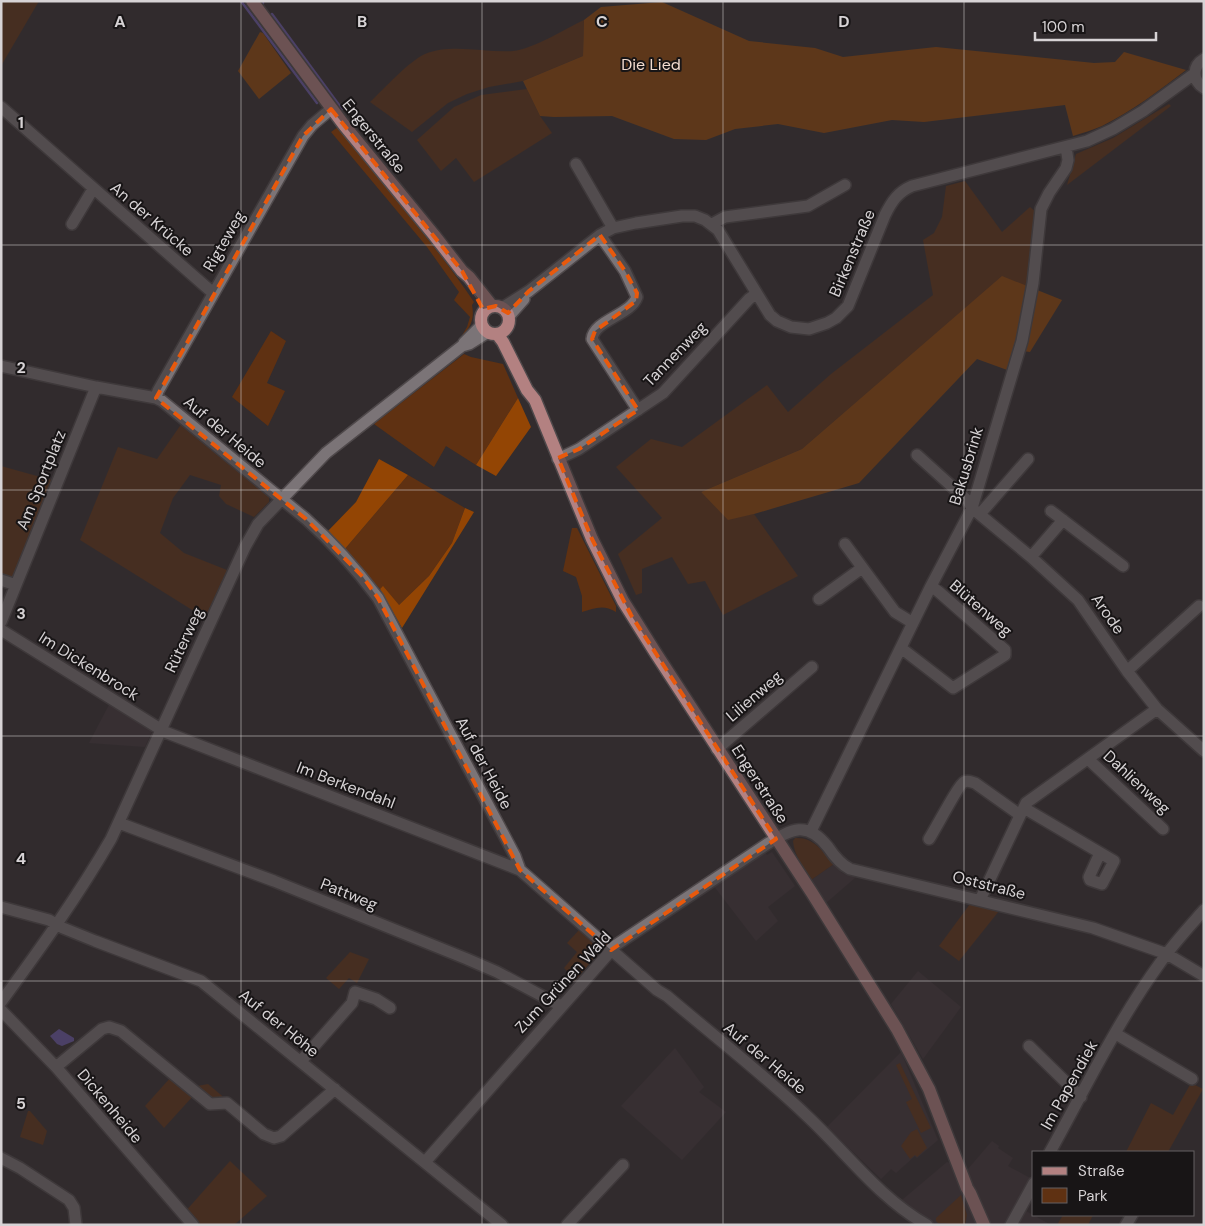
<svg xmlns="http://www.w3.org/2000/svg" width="1205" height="1226" font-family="'DM Sans',sans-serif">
	<rect width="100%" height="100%" fill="#322c2e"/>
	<!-- built -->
	<path fill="#3f3338" d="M111 701 154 727 145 747 89 743Z
		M765 852 767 855 772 852 795 886 768 907 778 921 756 941 713 885Z
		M834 864 842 873 856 877 826 903 811 880Z
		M918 971 961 1007 923 1059 891 1004Z
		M675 1048 704 1087 699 1092 726 1112 682 1160 621 1106Z
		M901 1052 938 1140 917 1158 915 1156 896 1173 891 1169 881 1179 827 1127Z
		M992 1141 999 1146 998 1148 1013 1158 1008 1166 1030 1178 1008 1225H965L967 1215 961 1196 938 1223 941 1225H924L922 1216 902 1200 947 1162 968 1169Z
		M1026 1211 1051 1225H1018Z"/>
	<!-- green -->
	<path fill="#5f3112" d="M1 1H39L1 66Z
		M584 20 583 56 523 81 489 87 467 94 448 103 412 132 370 102C384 89 409 61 425 54 452 43 485 53 513 51 533 49 565 29 584 20Z
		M527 89 540 116 552 133 474 182 456 158 441 171 417 140 454 107 481 95Z
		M1169 104 1171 106 1067 185 1076 154 1113 138Z
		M338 127C383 186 433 241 474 302L472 305C475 320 470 328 460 339L467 327 470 317 454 300 459 292 427 247 331 132Z
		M965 181 1002 232 1030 207 1036 212 1028 287 1002 277 802 449 701 492 728 519 754 514 798 576 723 615 705 581 688 584 672 557 642 569V593L636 595 618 554 662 518 616 467 651 439 682 447 767 385 788 412 831 374 933 295 923 240 934 233 942 217 946 186Z
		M271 331 286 341 267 383 285 391 268 426 232 397Z
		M464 354 471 357 503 364 518 398 476 465 446 446 434 467 374 424Z
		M182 423 269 496V502L254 517 226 504 219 496 221 485 190 475 173 498 160 533 184 553 227 570 205 618 80 540 118 447 157 459Z
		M1 466 55 481 15 579 1 575Z
		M408 475 465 508 452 543 429 576 398 606 383 587 380 589 344 550Z
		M572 528H577L616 606V612C604 604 594 608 582 612V596L576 577 563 571Z
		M795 838C814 837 822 851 834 864L811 880C804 869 794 855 793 841Z
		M970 904 999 911 959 961 939 946Z
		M579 930 598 947 600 951 575 981 570 977 571 975 564 968 577 952 567 943Z
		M350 952 369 959 357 983 349 978 339 989 326 978Z
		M900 1063 931 1128 921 1133 906 1102 912 1099 896 1065Z
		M171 1077 194 1095 164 1128 145 1106Z
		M1191 1083 1203 1089 1168 1152H1126L1151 1103 1173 1115Z
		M208 1084 227 1100 211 1101 192 1087Z
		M28 1111H30L47 1131 43 1145 20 1137Z
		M917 1129 927 1148 917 1157 915 1155 910 1159 901 1146 911 1132Z
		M230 1161 267 1196 234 1225H195L184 1213Z
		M961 1195 967 1215 965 1225 938 1223 936 1221V1218Z
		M1063 1215H1093L1088 1225H1057Z"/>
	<!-- forest -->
	<path fill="#934504" d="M662 2 749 41 815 48 843 57 936 47 1094 63 1115 62 1124 52 1186 70C1160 90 1132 111 1102 126 1093 130 1082 133 1073 136L1065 105 924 122 892 120 824 133 778 124 735 129 706 140 674 139 612 116 554 117 540 116 523 81 583 56 584 20 601 7Z
		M260 32 263 33 291 73 259 99 238 71Z
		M1002 276 1062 300 1030 352 1016 350 1010 371 977 359 859 483 754 514 728 520 701 492 802 449Z
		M518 398 531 427 496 476 476 465Z
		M379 459 408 475 344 550 327 532 356 502Z
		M465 508 474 512 402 628 380 589 383 586 399 605 429 576 452 543Z"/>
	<!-- water -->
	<path fill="#6b5aab" d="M59 1029 74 1038V1041L62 1046 57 1044 50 1036Z"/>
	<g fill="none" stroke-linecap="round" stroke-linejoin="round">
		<!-- stream -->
		<path stroke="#6b5aab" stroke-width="2.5" d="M241 1 317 103
			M262 1 263 3
			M272 14 342 109"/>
		<defs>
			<path id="minor" d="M1204 59C1192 66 1192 80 1204 88
				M1 107 213 293
				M576 164 613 228
				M72 224 93 189
				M712 224 725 217 808 206 845 185
				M600 235 625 271 637 297C631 315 594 320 592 339L638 410
				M502 308 529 291 600 235 613 228 636 223 682 216H695L705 220 718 230 770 315 777 321 791 327 809 329 827 323 836 318 848 306 885 215C892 201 898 192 912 186L1087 141 1113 129 1143 111 1194 74
				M509 316 524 299
				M464 343 482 325
				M1 366 96 387 156 398 162 401 306 519C333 543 356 569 378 598L515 856 520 870 657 990 667 996C714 1036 762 1073 806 1115 846 1152 879 1198 927 1225
				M156 398 158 391 303 136 312 125 331 109
				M917 455 968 501 972 508 1031 557 1078 600 1127 671 1157 709 1204 751
				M558 459 579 449 663 393 749 299 756 294
				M1051 511 1123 566
				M980 514 1028 459
				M845 544 895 612 913 623
				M1031 557 1063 520
				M1 580 16 585
				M819 599 862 568
				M1 622 96 387
				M1 630 165 732 520 870
				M901 648 953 688 1005 655V650L939 592 931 586
				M1127 671 1199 606
				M717 749 812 667
				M1088 759 1163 829
				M1024 808 1114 861 1102 884 1090 880 1089 877 1100 853
				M119 823 274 881 467 959 497 972 561 1006
				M811 831 931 586 972 508 1022 341 1033 283 1041 209 1049 193 1066 168 1068 160 1066 147
				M929 839C935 830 959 784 964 782 968 780 971 782 975 783L1020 815
				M980 900 1026 803 1157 709
				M1 907 49 920 63 928 95 941 201 981 502 1225
				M1 1002C40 949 78 896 111 839L245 547 258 524 326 453 462 346 469 344 488 332
				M1 1010 56 1067 193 1225
				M1116 1034 1192 1079
				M1029 1046 1081 1097
				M301 1061 352 1003 355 992 376 999 390 1008
				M56 1067 102 1029 109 1027 121 1031 210 1104 227 1103 264 1134 274 1138 281 1136 335 1089
				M1050 1152C1085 1089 1117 1022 1160 963 1173 944 1189 927 1204 910
				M1 1158 20 1168 69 1200 74 1208 76 1225
				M425 1162 616 945 767 844C792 829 807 820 828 847 834 856 840 864 850 869L1093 928 1167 954 1204 976
				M567 1225 623 1165
				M1011 1225 1034 1183
				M1126 1225 1132 1215"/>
			<path id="major" d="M252 1 344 125 434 235 462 271 469 277 492 306
				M481 320a14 14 0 1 1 28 0a14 14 0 1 1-28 0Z
				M497 334 503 342 527 390 535 400 592 539 623 601 655 652 812 893 897 1029 929 1089 967 1188 970 1193 984 1225"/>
		</defs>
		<!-- minor casing -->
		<use href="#minor" stroke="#4f494b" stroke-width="14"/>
		<!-- major casing -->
		<use href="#major" stroke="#4f494b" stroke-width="15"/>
		<!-- minor -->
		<use href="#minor" stroke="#7b7477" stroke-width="11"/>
		<!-- major -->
		<use href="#major" stroke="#b38181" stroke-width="12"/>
	</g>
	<!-- marked area -->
	<path d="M0 0H1205V1226H0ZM331 109 462 271 483 309 496 306 508 313 529 291 600 235 625 271 637 293 636 301 595 331 592 339 638 410 579 449 558 458 592 539 631 615 776 839 611 950 520 870 378 598 363 577 306 519 156 398 303 136Z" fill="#322c2e" fill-opacity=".55" fill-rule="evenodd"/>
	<path fill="none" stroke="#e8590c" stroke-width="4" stroke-dasharray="10 6" stroke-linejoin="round" d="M331 109 462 271 483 309 496 306 508 313 529 291 600 235 625 271 637 293 636 301 595 331 592 339 638 410 579 449 558 458 592 539 631 615 776 839 611 950 520 870 378 598 363 577 306 519 156 398 303 136Z"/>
	<!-- grid -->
	<path fill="none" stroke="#d7d3d5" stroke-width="1" stroke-opacity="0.55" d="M241 1V1225M482 1V1225M723 1V1225M964 1V1225M1 245H1204M1 490H1204M1 736H1204M1 981H1204"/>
	<g text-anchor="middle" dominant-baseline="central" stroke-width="4" stroke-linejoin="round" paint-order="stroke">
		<!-- park labels -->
		<g font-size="16" fill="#f2dbcf" stroke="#181516">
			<text x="651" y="64">Die Lied</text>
		</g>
		<!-- street labels -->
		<g font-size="16" fill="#d7d3d5" stroke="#181516">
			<text transform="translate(374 136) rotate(51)">Engerstraße</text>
			<text transform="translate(152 219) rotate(41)">An der Krücke</text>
			<text transform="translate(224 241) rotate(-60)">Rigteweg</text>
			<text transform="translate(852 253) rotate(-67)">Birkenstraße</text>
			<text transform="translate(675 354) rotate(-46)">Tannenweg</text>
			<text transform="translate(225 432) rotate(40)">Auf der Heide</text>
			<text transform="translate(966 466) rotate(-73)">Bakusbrink</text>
			<text transform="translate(41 480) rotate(-68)">Am Sportplatz</text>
			<text transform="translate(981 608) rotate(41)">Blütenweg</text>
			<text transform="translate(1108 614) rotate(55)">Arode</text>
			<text transform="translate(184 640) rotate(-65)">Rüterweg</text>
			<text transform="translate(89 666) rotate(32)">Im Dickenbrock</text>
			<text transform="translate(754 696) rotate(-41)">Lilienweg</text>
			<text transform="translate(484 763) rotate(62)">Auf der Heide</text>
			<text transform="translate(1137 782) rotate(43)">Dahlienweg</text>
			<text transform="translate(760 784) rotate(57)">Engerstraße</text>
			<text transform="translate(346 785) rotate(21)">Im Berkendahl</text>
			<text transform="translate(989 885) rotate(14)">Oststraße</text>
			<text transform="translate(349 894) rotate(22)">Pattweg</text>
			<text transform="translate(563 982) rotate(-47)">Zum Grünen Wald</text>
			<text transform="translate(279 1023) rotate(39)">Auf der Höhe</text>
			<text transform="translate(765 1058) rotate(40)">Auf der Heide</text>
			<text transform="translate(1069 1085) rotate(-61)">Im Papendiek</text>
			<text transform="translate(110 1106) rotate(50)">Dickenheide</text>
		</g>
	</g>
	<g font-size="16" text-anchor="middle" font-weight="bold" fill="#d7d3d5" stroke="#181516" stroke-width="4" stroke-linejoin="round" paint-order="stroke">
		<text x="120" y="27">A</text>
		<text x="362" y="27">B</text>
		<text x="602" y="27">C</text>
		<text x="844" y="27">D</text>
		<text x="21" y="128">1</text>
		<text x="21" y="373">2</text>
		<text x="21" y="619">3</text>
		<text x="21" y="864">4</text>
		<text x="21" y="1109">5</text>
	</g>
	<!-- border -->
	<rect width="1205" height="1226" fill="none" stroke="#d7d3d5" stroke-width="5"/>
	<!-- legend -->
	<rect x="1032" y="1151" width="162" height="65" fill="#181516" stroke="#646162"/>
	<rect x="1042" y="1167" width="25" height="8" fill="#b38181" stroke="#646162"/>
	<text x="1078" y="1176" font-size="15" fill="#d7d3d5">Straße</text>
	<rect x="1042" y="1188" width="25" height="15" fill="#5f3112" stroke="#646162"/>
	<text x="1078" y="1201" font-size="15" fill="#d7d3d5">Park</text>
	<!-- scale -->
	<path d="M1035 32v8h121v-8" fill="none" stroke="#d7d3d5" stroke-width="2.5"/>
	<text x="1042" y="32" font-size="15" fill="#d7d3d5" stroke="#181516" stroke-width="4" paint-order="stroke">100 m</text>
</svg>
